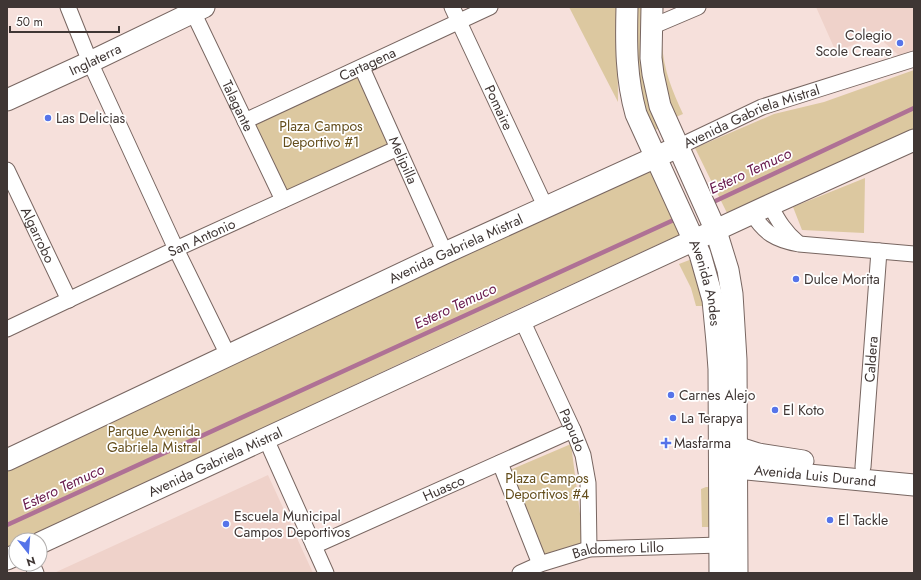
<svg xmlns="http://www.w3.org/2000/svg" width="921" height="580" font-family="Jost,sans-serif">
	<rect width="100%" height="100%" fill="#f6e0db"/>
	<!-- built -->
	<path fill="#efd2ca" d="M816 7H914V69L876 35 836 52Z
		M268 475 313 573H54Z"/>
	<!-- green -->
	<path fill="#dcc8a0" d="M569 7H617L618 102Z
		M635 7H646L662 127 651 132 636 87Z
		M659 44H662C664 71 672 90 683 114L676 117C664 93 662 71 659 44Z
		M362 68 398 148 283 200 245 122Z
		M914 70V130L727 213 695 148 774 114 824 102Z
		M651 169 681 234 461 335 23 540H16V543L7 547V468Z
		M865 178 864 233 802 230 793 207Z
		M692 259 704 306H696L691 288 679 264Z
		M571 444 584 545 544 560 510 470Z
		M706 487H714L713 527H702L701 489Z"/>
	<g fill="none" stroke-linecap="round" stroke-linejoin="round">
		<!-- stream -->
		<path stroke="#af7195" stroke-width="4.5" d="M709 204 914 108
			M7 525 678 218"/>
		<defs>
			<g id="street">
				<path d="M68 7 90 62 176 249 228 355"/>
				<path id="s1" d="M452 7 546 208"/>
				<path id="s2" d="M193 12 283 200"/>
				<path d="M651 27 698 7"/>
				<path id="s3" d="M362 68 445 253"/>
				<path id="s4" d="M245 121 490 7"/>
				<path id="s5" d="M678 147 762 107 914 59"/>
				<path id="s6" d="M7 170 69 300"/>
				<path d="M770 205C778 221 785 232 798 243"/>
				<path d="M752 213C764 233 776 240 799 244L914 254"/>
				<path id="s7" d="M522 320 573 430 583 455 588 483 589 549"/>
				<path id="s8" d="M7 329 176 249 398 148"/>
				<path d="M266 439 326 573"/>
				<path d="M500 463 540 564"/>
				<path id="s9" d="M863 467 879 251"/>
				<path id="s10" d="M314 546 573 430"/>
				<path d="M32 564 36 573"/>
				<path id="s11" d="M520 573 540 564 589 549 720 545"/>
			</g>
			<g id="secondary">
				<path id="s12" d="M627 7C626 45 626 78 636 114L700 254 713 300 717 342 719 369 720 573"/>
				<path d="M652 7 651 58 653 74 660 106 716 231 728 270 732 294 736 360 737 573"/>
				<path id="s13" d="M7 100 90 62 204 7"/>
				<path d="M723 446 736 447 758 454 803 461"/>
				<path id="s14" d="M7 460 445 253 678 147"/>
				<path id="s15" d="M723 462 729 466 747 469 914 485"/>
				<path id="s16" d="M40 543 770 205 914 140"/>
				<path d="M7 559 16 555"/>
			</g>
		</defs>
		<!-- street casing -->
		<use href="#street" stroke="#786661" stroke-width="17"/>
		<!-- secondary casing -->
		<use href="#secondary" stroke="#786661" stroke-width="23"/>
		<!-- street -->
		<use href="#street" stroke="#fff" stroke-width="15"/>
		<!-- secondary -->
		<use href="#secondary" stroke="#fff" stroke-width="21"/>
	</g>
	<!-- markers -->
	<g fill="#5674e9" stroke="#fff" stroke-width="1.5">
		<circle cx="900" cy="43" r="4"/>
		<circle cx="48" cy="118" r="4"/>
		<circle cx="796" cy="279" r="4"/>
		<circle cx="671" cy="395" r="4"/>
		<circle cx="775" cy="410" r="4"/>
		<circle cx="673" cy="418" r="4"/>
		<path d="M664 437h4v4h4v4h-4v4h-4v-4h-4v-4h4z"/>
		<circle cx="830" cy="520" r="4"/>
		<circle cx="226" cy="524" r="4"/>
	</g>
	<g text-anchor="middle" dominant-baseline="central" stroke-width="3.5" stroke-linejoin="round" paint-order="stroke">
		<!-- poi labels -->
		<g font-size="14" fill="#3f3634" stroke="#fff" text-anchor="start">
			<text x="892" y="35" text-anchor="end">Colegio<tspan x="892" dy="16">Scole Creare</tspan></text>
			<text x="56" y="118">Las Delicias</text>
			<text x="804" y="279">Dulce Morita</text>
			<text x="679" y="395">Carnes Alejo</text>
			<text x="783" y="410">El Koto</text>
			<text x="681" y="418">La Terapya</text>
			<text x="674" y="443">Masfarma</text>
			<text x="234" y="516">Escuela Municipal<tspan x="234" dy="16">Campos Deportivos</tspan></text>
			<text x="838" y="520">El Tackle</text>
		</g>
		<!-- street labels -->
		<g font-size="14" fill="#3f3634" stroke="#fff">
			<text stroke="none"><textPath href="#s13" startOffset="97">Inglaterra</textPath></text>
			<text stroke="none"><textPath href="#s4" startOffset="135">Cartagena</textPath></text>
			<text stroke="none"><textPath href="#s2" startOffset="104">Talagante</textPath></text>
			<text stroke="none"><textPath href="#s1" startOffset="111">Pomaire</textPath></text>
			<text stroke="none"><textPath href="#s5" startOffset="80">Avenida Gabriela Mistral</textPath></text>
			<text stroke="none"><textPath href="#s3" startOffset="101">Melipilla</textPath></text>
			<text stroke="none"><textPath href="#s6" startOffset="72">Algarrobo</textPath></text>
			<text stroke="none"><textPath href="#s8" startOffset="215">San Antonio</textPath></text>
			<text stroke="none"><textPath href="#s14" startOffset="496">Avenida Gabriela Mistral</textPath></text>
			<text stroke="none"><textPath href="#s12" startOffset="291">Avenida Andes</textPath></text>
			<text stroke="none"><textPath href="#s9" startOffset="108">Caldera</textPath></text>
			<text stroke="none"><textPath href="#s7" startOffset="121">Papudo</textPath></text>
			<text stroke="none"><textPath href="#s16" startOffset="193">Avenida Gabriela Mistral</textPath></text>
			<text stroke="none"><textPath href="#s15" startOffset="94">Avenida Luis Durand</textPath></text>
			<text stroke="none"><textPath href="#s10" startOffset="142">Huasco</textPath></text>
			<text stroke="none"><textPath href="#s11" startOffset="102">Baldomero Lillo</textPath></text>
		</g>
		<!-- park labels -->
		<g font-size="14" fill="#634d1b" stroke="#fff">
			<text x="321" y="126">Plaza Campos<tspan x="321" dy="16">Deportivo #1</tspan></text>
			<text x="154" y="431">Parque Avenida<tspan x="154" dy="16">Gabriela Mistral</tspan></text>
			<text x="547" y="478">Plaza Campos<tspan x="547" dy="16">Deportivos #4</tspan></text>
		</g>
		<!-- water labels -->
		<g font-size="15" font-style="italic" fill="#6c2051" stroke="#fff">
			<text transform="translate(750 171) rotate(-25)">Estero Temuco</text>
			<text transform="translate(455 306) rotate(-25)">Estero Temuco</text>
			<text transform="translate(63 487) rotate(-25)">Estero Temuco</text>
		</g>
	</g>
	<!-- border -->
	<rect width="921" height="580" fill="none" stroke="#3f3634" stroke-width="16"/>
	<!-- north arrow -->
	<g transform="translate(28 552) rotate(163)"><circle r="19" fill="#ffffff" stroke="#b2afae"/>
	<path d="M0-3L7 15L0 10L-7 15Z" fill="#5674e9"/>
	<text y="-6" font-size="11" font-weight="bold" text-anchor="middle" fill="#3f3634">N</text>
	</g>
	<!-- scale -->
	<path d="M10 26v6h109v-6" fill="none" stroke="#3f3634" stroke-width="2"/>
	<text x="16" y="26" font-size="12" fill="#3f3634" stroke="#ffffff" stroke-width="3" paint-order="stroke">50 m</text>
</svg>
